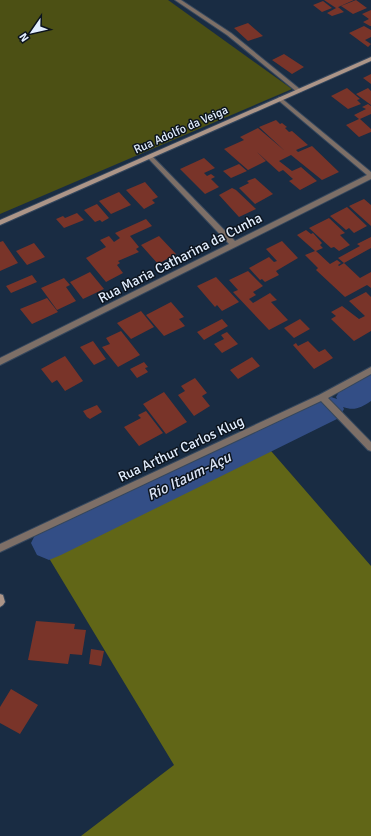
<svg xmlns="http://www.w3.org/2000/svg" width="371" height="836" font-family="Signika,sans-serif">
	<rect width="100%" height="100%" fill="#192c43"/>
	<!-- green -->
	<path fill="#4c5014" d="M0 0H168L292 89 0 214Z"/>
	<!-- forest -->
	<path fill="#616617" d="M258 436 371 566V836H81L174 765 38 540Z"/>
	<g fill="none" stroke-linecap="round" stroke-linejoin="round">
		<!-- river -->
		<path fill="#334e86" fill-rule="evenodd" d="M371 371V401C361 408 354 411 343 407L344 409 339 418 61 555 49 560 37 555 31 543 37 531 317 400 328 396 337 399 336 397C343 383 357 376 371 371Z"/>
	</g>
	<!-- building -->
	<path fill="#793429" d="M324 0H354L336 8Z
		M356 0 367 8 353 14 341 6Z
		M323 1 332 8 322 12 313 5Z
		M338 7 344 12 332 16 327 13Z
		M371 10V26H370L363 22 369 19 362 14Z
		M248 23 263 36 248 41 234 28Z
		M364 26 371 30V37L365 40 371 44 368 47 349 33Z
		M284 54 304 67 292 74 272 60Z
		M371 74V84L363 78Z
		M347 88 360 99 357 100 361 104 348 109 331 96Z
		M368 88 371 91V105L356 94Z
		M368 104 371 106V114L360 119 371 129V132L359 137 346 125 359 119 354 115 366 109 362 107Z
		M276 120 280 124 282 123 287 127 285 128 289 132 292 131 308 145 296 150 298 152 312 146 339 172 322 180 291 155 279 161 292 171 301 167 317 181 300 190 289 181 293 179 283 170 279 172 257 152 266 161 248 170 224 149 244 140 240 137 258 128 285 151 259 127Z
		M204 158 215 168 204 173 207 176 211 174 215 177 211 179 219 187 205 194 180 169Z
		M239 164 247 171 231 178 223 171Z
		M255 178 273 194 255 204 239 188 249 183 247 181Z
		M145 182 158 197 152 200 155 203 144 209 126 190Z
		M232 188 236 190 256 209 239 217 219 195Z
		M119 192 131 205 111 214 99 201Z
		M364 199 371 205V226L349 206Z
		M97 204 109 218 102 222 100 220 95 222 84 210Z
		M347 207 367 226 354 233 349 228 346 230 330 216Z
		M77 213 84 220 64 228 56 219 63 216 65 218Z
		M329 218 345 233 340 235 350 245 339 251 334 247 331 248 309 228Z
		M146 219 152 226 130 236 139 247 136 249 139 252 118 261 120 263 117 265 123 273 106 282 86 258 106 247 100 240 109 236 114 242 120 238 115 233Z
		M306 230 311 234 313 233 322 243 320 245 323 248 316 251 330 264 337 260 341 263 338 265 339 266 344 263 338 258 360 246 357 244 371 237V248L344 263 360 278 371 272V288L367 285 345 297 316 270 318 268 305 255 315 251 297 235Z
		M159 236 176 254 158 264 141 245Z
		M3 241 18 263 0 271V242Z
		M282 241 298 258 276 271 279 275 265 282 262 279 260 280 249 268 269 257 274 262 277 261 266 249Z
		M34 243 45 257 27 265 16 251Z
		M248 271 263 286 253 292 256 295 249 299 253 303 270 293 277 300 271 302 288 320 269 330 233 292 238 290 229 280Z
		M90 272 104 289 83 299 70 282Z
		M32 275 37 282 11 293 6 286Z
		M216 277 239 302 222 311 217 305 215 307 197 286Z
		M64 278 70 285 66 287 76 301 57 310 41 288Z
		M366 292 371 297V331L354 341 331 319 336 316 331 312 342 306 359 319 365 316 349 301Z
		M47 298 58 312 32 324 20 309Z
		M171 302 184 317 179 319 185 326 164 336 146 315Z
		M141 311 154 327 131 339 117 323Z
		M222 319 228 326 204 340 197 332Z
		M300 319 310 329 294 338 284 328Z
		M121 331 140 355 118 367 102 347 110 344 106 338Z
		M227 332 238 344 222 353 214 344 224 339 221 335Z
		M93 341 106 359 94 365 80 347Z
		M308 341 319 352 325 349 333 358 314 369 293 345 296 343 298 346Z
		M65 356 83 381 65 391 57 380 52 383 41 369Z
		M252 357 260 366 238 379 230 370Z
		M144 362 148 367 145 368 148 372 137 378 130 369Z
		M195 378 207 393 202 396 210 406 194 416 178 395 185 391 181 386Z
		M164 392 187 422 166 434 143 404Z
		M97 405 102 412 90 419 87 417 83 411Z
		M146 411 163 433 139 446 124 427 141 418 138 415Z
		M36 621 75 624 74 629 86 630 82 655 70 654 68 664 28 660Z
		M91 649 104 651 101 666 89 664Z
		M11 689 38 705 20 734 0 723V707Z"/>
	<g fill="none" stroke-linecap="round" stroke-linejoin="round">
		<defs>
			<path id="street" d="M175 0H181L231 33 301 90V92H297L227 35Z
				M280 97 371 172V179L0 365V358L229 244 148 158V156H152L235 241 367 175 278 100V98Z
				M371 367V374L328 398 371 442V451L368 450 321 401 0 552V544L319 395Z"/>
			<path id="secondary" d="M371 57V61L0 225V220Z
				M0 594 3 595 5 602 3 605 0 607Z"/>
		</defs>
		<!-- street casing -->
		<use href="#street" stroke="#35475d" stroke-width="2"/>
		<!-- secondary casing -->
		<use href="#secondary" stroke="#35475d" stroke-width="2"/>
		<!-- street -->
		<use href="#street" fill="#7d6f67" fill-rule="evenodd"/>
		<!-- secondary -->
		<use href="#secondary" fill="#ac9588" fill-rule="evenodd"/>
	</g>
	<g text-anchor="middle" dominant-baseline="central" stroke-width="3" stroke-linejoin="round" paint-order="stroke">
		<!-- far-street labels -->
		<g font-size="12" fill="#e2eefe" stroke="#0c141e">
			<text transform="translate(181 130) rotate(-24)">Rua Adolfo da Veiga</text>
		</g>
		<!-- street labels -->
		<g font-size="14" fill="#e2eefe" stroke="#0c141e">
			<text transform="translate(180 258) rotate(-27)">Rua Maria Catharina da Cunha</text>
			<text transform="translate(181 449) rotate(-25)">Rua Arthur Carlos Klug</text>
		</g>
		<!-- water labels -->
		<g font-size="15" font-style="italic" fill="#dae3f5" stroke="#0c141e">
			<text transform="translate(189 476) rotate(-26)">Rio Itaum-Açu</text>
		</g>
	</g>
	<!-- north arrow -->
	<g transform="translate(32 32) rotate(236)" stroke="#0c141e" stroke-width="3" paint-order="stroke">
	<path d="M0-3L7 15L0 10L-7 15Z" fill="#e2eefe"/>
	<text y="-6" font-size="11" font-weight="bold" text-anchor="middle" fill="#e2eefe">N</text>
	</g>
</svg>
